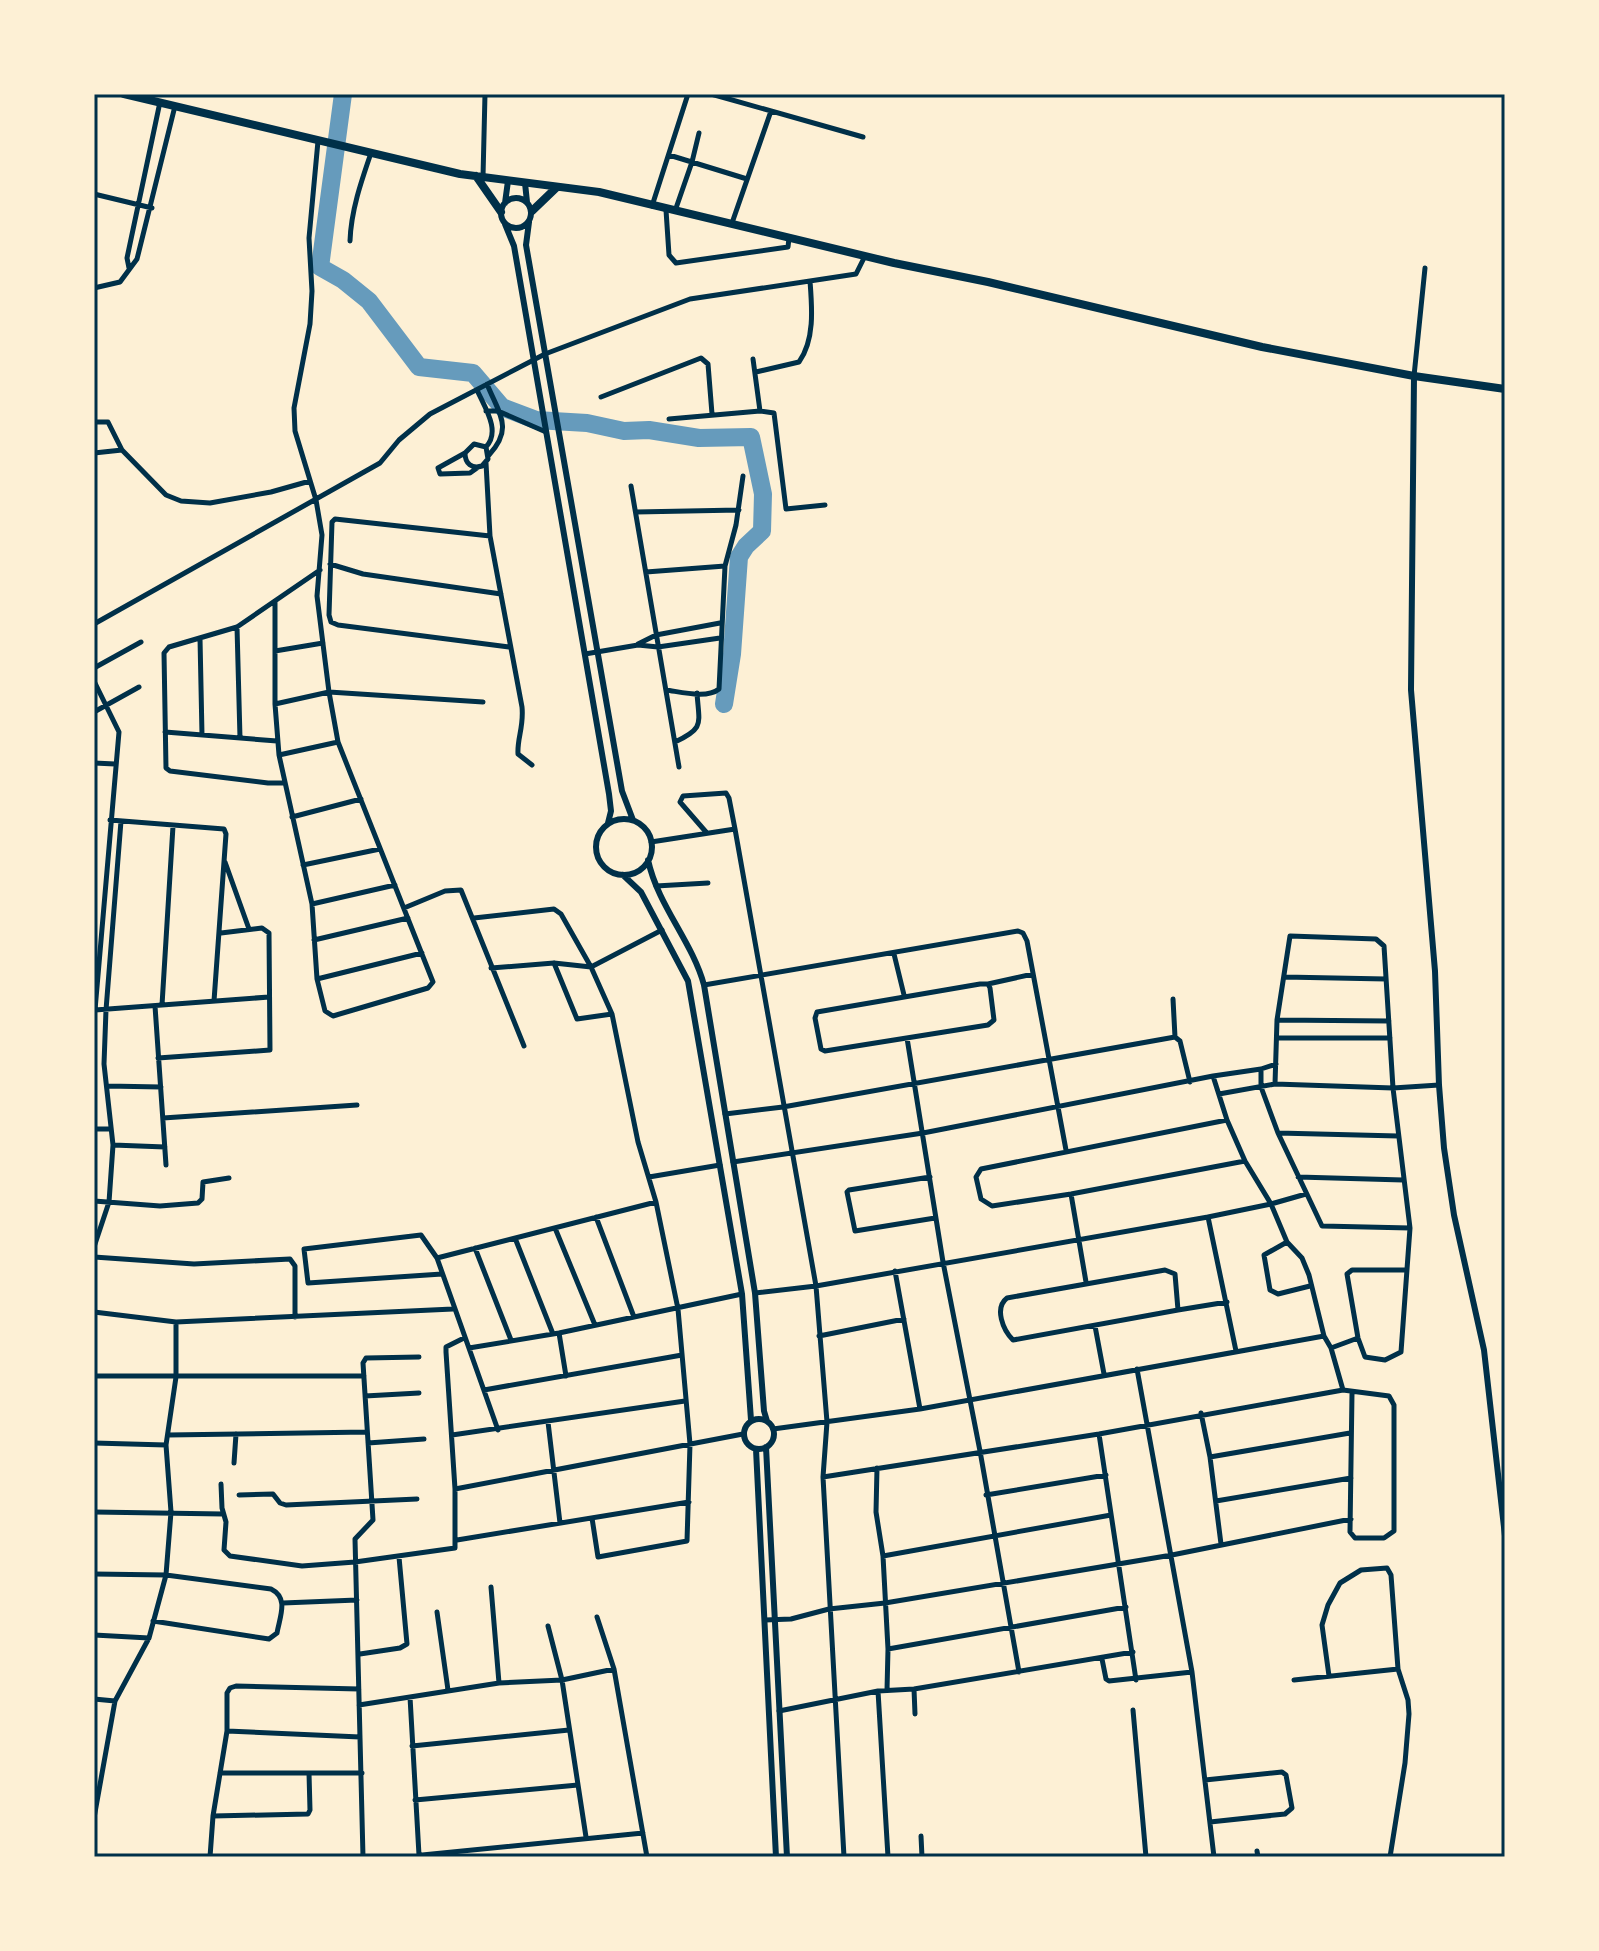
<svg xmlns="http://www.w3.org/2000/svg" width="1599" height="1951" font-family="'Fira Sans',sans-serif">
	<rect width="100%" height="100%" fill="#fdf0d5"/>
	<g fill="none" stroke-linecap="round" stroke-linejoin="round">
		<!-- river -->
		<path stroke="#669bbc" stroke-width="18" d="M343 94 320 267 343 280 369 301 419 367 473 373 502 407 536 420 587 423 624 431 649 430 699 438 751 437 763 494 762 531 746 546 739 557 732 654 724 704"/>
		<!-- minor -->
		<path stroke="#003049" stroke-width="5" d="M711 94 863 137
			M669 155 747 179
			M483 177 485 94
			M94 194 152 208
			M652 206 688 94
			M666 210 669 255 676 263 788 247 789 238
			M675 211 692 162 699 133
			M732 223 771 111
			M350 241C351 211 361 182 371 153
			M129 268 127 258 160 102
			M94 288 120 282 137 259 175 106
			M753 359 760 411 774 413 786 509 825 505
			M756 372 799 362C815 340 812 307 810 281
			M1414 376 1425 268
			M487 384C499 414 514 428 489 455
			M477 390C485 408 501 431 486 447
			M601 397 701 358 708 364 712 414
			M486 411H498L546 432
			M669 419 760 411
			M94 422H108L122 450 166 495 181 501 210 503 271 492 310 481
			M94 453 122 450
			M465 453C465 464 472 469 482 466L488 459 486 447 474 444 465 453 438 468 440 474 470 473 477 468
			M486 463 490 536 522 707C524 727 517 738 518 754L532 765
			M631 486 679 767
			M636 512 739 510
			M490 536 335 519 332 522 329 615 331 622 338 625 509 647
			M330 564 363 574 501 594
			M646 572 725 566
			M275 602V704L279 755 312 904 317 979 325 1011 333 1016 428 988 433 982 338 742 329 692 317 596 322 535 316 500 295 431 294 408 310 324 312 291 309 238 318 141
			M94 624 380 463 399 440 430 414 545 354 690 299 856 274 865 256
			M237 627 240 738
			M200 638 202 735
			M638 644 656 635 720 623
			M275 651 323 643
			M585 654 638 645 658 647 720 638
			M94 668 141 642
			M94 681 119 732 95 1010
			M666 690C681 692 707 699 719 689L725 566 736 525 743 476
			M275 704 329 692 483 702
			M94 712 139 687
			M165 732 277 741
			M675 742C705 728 699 724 697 693
			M279 755 338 742
			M94 763 115 764
			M284 783H268L170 771 166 768 164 653 169 647 237 627 320 570
			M292 817 361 799
			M110 820 224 829 226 834 214 1001
			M706 832 680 802 683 796 726 793 729 798 735 829
			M651 842 735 829 816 1286 827 1422 823 1477 844 1857
			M225 862 249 929
			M303 865 380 849
			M656 886 708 883
			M312 904 395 885
			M404 908 445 891 461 890 524 1046
			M474 918 554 909 561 914 591 967 612 1014 638 1142 656 1202 678 1309 690 1444 687 1541 598 1557 592 1518
			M314 940 408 918
			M894 954 904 995
			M554 963 577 1019 612 1014
			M491 968 554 963 591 967 662 930
			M1284 977 1386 979
			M317 979 422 953
			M980 984H988L990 988 994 1020 988 1025 825 1051 821 1049 815 1018 817 1012Z
			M988 984 1033 974
			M704 985 1018 931 1023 933 1027 941 1066 1150
			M1173 999 1175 1037
			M162 1005 173 826
			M155 1006 166 1165
			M95 1010 269 997
			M1277 1020 1389 1021
			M907 1038 943 1262 980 1451 1019 1672
			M1277 1038H1390
			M158 1058 270 1050 269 933 262 928 221 933
			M1261 1069V1087L1278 1133 1322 1226 1410 1228
			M1213 1076 1261 1069 1276 1064
			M1275 1084 1277 1020 1290 936 1376 939 1384 946 1393 1088 1410 1228 1401 1352 1385 1360 1365 1357 1358 1338 1347 1274 1352 1270H1407
			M107 1086 161 1087
			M1219 1094 1275 1084 1393 1088 1439 1085
			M725 1114 783 1107 1175 1037 1180 1041 1190 1082
			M163 1118 357 1105
			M1227 1120 981 1169 976 1177 981 1199 992 1206 1071 1194 1245 1161
			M94 1129H111
			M1278 1133 1398 1136
			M113 1145 165 1147
			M733 1162 923 1133 1213 1076 1227 1120 1245 1161 1271 1204 1287 1242 1302 1258 1309 1275 1324 1336 1331 1348 1343 1390
			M649 1177 720 1165
			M930 1177 849 1190 847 1192 855 1231 935 1218
			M1298 1177 1403 1180
			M1071 1194 1086 1282
			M94 1201 160 1206 198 1203 202 1199 203 1182 229 1178
			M596 1217 634 1317
			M1208 1217 1236 1351
			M555 1228 595 1325
			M515 1238 553 1334
			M1287 1242 1264 1255 1270 1290 1278 1294 1310 1286
			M94 1247 109 1202 113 1145 104 1064 106 1010 121 821
			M475 1248 511 1340
			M94 1257 194 1264 290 1259 295 1266V1317
			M437 1258 656 1202
			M1165 1270 1175 1274 1178 1310 1013 1340C1003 1330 994 1308 1007 1298Z
			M895 1271 920 1409
			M442 1274 308 1283 304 1249 421 1235 437 1258 498 1430
			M755 1293 816 1286 1208 1217 1271 1204 1306 1194
			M1178 1310 1227 1302
			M94 1312 176 1322 453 1309
			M1095 1326 1104 1374
			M559 1333 566 1376
			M819 1336 904 1319
			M469 1348 559 1333 742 1294
			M1331 1348 1358 1338
			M1137 1369 1192 1672 1214 1857
			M94 1376H364
			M484 1390 682 1355
			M365 1396 419 1393
			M1201 1413 1210 1457 1221 1544
			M548 1422 560 1523
			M773 1429 920 1409 1324 1336
			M1099 1434 1136 1680
			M168 1435 367 1432
			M452 1435 685 1401
			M94 1443 166 1445
			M368 1443 424 1439
			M1210 1457 1350 1433
			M234 1463 236 1434
			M877 1468 876 1512 883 1556 888 1649 887 1690
			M823 1477 1099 1434 1343 1390 1389 1396 1394 1405V1531L1384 1538H1355L1350 1532 1352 1393
			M221 1484 222 1508 226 1522 224 1550 230 1556 302 1566 355 1562 455 1548V1489L446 1352V1347L464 1338
			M455 1489 743 1434
			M239 1495 273 1494 280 1503 286 1505 417 1499
			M986 1495 1106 1475
			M1216 1501 1351 1478
			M94 1512 223 1514
			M457 1540 689 1502
			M883 1556 1111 1515
			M94 1574 166 1575 271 1589C289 1598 280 1616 277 1633L269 1639 153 1621
			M491 1587 499 1683
			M283 1603 357 1600
			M437 1612 448 1690
			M597 1617 614 1669 647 1857
			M765 1620 791 1619 829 1609 885 1603 1172 1555 1351 1519
			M548 1626 562 1680 586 1837
			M94 1635 149 1638
			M888 1649 1126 1607
			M360 1654 400 1648 407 1644 399 1557
			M1102 1659 1106 1679 1109 1681 1192 1672
			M1329 1676 1322 1625 1328 1605 1340 1583 1361 1570 1387 1568 1391 1575 1398 1669 1408 1700 1409 1714 1405 1763 1390 1857
			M1294 1680 1398 1669
			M914 1689 915 1714
			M878 1691 888 1857
			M410 1697 419 1855
			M94 1699 115 1701
			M359 1705 499 1683 562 1680 614 1669
			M1133 1710 1146 1857
			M779 1711 878 1691 914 1689 1133 1652
			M227 1731 360 1737
			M412 1746 569 1730
			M220 1773H362
			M1205 1780 1282 1772 1286 1775 1292 1808 1285 1814 1210 1822
			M415 1800 578 1785
			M213 1816 308 1814 310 1810 309 1773
			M94 1818 115 1701 149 1638 166 1575 171 1512 166 1445 176 1377V1322
			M921 1836 922 1857
			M1257 1851 1258 1857
			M210 1857 213 1816 227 1731V1693L230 1688 236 1686 359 1689
			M363 1857 355 1539 373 1520 363 1363 366 1358 419 1357
			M402 1857 643 1833"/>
		<!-- secondary -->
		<path stroke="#003049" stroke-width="6" d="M525 183 527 202
			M501 213a15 15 0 1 1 30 0a15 15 0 1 1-30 0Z
			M505 203 508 181
			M529 222 526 245 622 791 633 820
			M505 224 514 246 609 794 611 811 608 823
			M1414 376 1411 690 1435 971 1439 1085 1444 1148 1454 1215 1484 1350 1505 1536
			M596 847a28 28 0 1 1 56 0a28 28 0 1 1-56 0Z
			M648 860C658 906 692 941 704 985L755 1293 764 1411 767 1421
			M623 875 641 892 688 981 742 1294 751 1420
			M744 1434a15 15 0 1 1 30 0a15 15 0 1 1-30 0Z
			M766 1447 787 1857
			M756 1449 776 1857"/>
		<!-- trunk -->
		<path stroke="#003049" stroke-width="8" d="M124 94 460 174 599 192 894 263 988 282 1262 347 1414 376 1505 389
			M476 176 501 212
			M532 211 557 187"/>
	</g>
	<!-- border -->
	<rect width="1599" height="1951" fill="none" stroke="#fdf0d5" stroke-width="192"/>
	<rect x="96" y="96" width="1407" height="1759" fill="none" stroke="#003049" stroke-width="3"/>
</svg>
